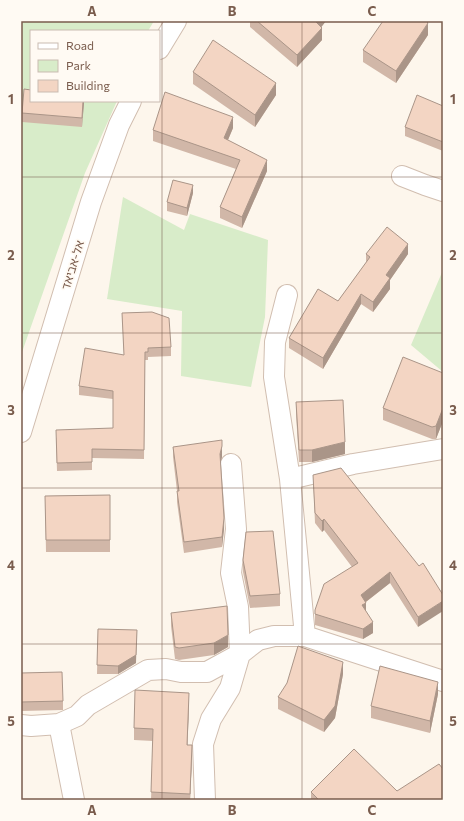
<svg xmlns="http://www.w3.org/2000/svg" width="464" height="821" font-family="Commissioner,'Noto Sans Hebrew',sans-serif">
	<rect width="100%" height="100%" fill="#fdf6ec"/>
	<!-- green -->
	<path fill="#d8ecc9" d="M21 21H154L148 31H31V101H117L85 173 21 355Z
		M123 197 184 230 190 214 268 240 265 317 251 387 181 376 182 311 107 299Z
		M443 270V372L411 345Z"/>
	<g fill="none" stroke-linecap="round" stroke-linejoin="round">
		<defs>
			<path id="minor" d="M159 49 176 21
				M402 176 425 185 443 191
				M287 295 275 342 274 377 290 479
				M21 432 91 202 119 125 131 101
				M305 636 290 479 353 464 443 449
				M59 724 74 800
				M21 725 31 726 59 724 77 716 88 705 148 670 166 669 181 672H207L240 654 258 640 274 636H305L443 681
				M205 800 203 744 211 719 230 688 240 654 238 607 231 573 236 529 231 464"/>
		</defs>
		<!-- minor casing -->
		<use href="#minor" stroke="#d1beb0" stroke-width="22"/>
		<!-- minor -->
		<use href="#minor" stroke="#fff" stroke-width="20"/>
	</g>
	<!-- wall -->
	<path fill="#d1b7a8" d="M250 21H326L321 27 322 40 297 67 250 27Z
		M428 35 396 83 363 62V50Z
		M193 72 276 95 255 127 193 84Z
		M84 101 82 127 22 122V113Z
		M443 106V151L405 136V127Z
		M233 128 228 140 267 171 242 228 220 218V207L236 169 153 141V130Z
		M193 193 187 216 167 211V202Z
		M366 254H408L390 280V289L373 312 361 304 323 369 289 348V338L338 301 366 263Z
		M122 313 171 347V356L148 357V360H145L144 459 92 458V470L57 471 56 438 113 428V399L79 395V386L124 355Z
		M443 373V421L436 439H432L383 420V408Z
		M296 402 345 454 312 462H299L296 414Z
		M173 447 222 457 220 463 224 529 222 547 184 553 177 502V491L173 457Z
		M313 475 419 566 418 627 390 583 366 602V611L373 633 363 639 315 625V610L352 567 324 530 322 532 315 523Z
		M110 495V552H46L45 496Z
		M243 560 280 594V606L250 608 243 572Z
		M171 613 228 647 214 655 179 660 175 659 171 626Z
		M98 629 136 663 118 674H97Z
		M21 673 63 701V710L21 711Z
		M343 674 335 718 324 732 278 709V697Z
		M438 694 430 733 371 718V706Z
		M189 705 187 745 192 757 190 800H151L153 741 134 740V728Z
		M397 791 443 800H311V792Z"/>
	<!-- shaded-wall -->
	<path fill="#aa9588" d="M317 21H326L316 34V22Z
		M428 23V35L396 83V71Z
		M322 28V40L297 67V55Z
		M276 83V95L255 127V115Z
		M83 101H84V103L82 127Z
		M233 117V128L224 149V138Z
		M267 160V171L242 228V217Z
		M193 185V193L187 216V208Z
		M408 244V254L390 280V289L373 312V302L386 275Z
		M361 294V304L323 369V358Z
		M443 408V421L436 439V426Z
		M345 442V454L312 462V450Z
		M222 446V457L220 465V454Z
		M224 518V529L222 547V537Z
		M324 519V530L322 532V521Z
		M390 572V583L363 604 366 603V614L362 616 361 595Z
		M443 601V611L418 627V617Z
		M373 622V633L363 639V629Z
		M137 630 136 663 118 674V666Z
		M228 635V647L214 655V643Z
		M343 662V674L335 718 324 732V720Z
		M438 682V694L430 733V721Z
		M189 693V705L187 757V745Z
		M192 745V757L190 800V794Z"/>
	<!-- building -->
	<path fill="#f3d5c3" stroke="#aa9588" d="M257 21H317L316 22 322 28 297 55Z
		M383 21H426L428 23 396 71 363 50Z
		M213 40 276 83 255 115 193 72Z
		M24 89 31 90V101H83L82 118 22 113Z
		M165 92 233 117 224 138 267 160 242 217 220 207 240 160 153 130Z
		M417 95 443 106V142L405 127Z
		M173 180 193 185 187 208 167 202Z
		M387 227 408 244 386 275 390 278 373 302 361 294 323 358 289 338 318 289 338 301 370 257 366 254Z
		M152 312 169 318 171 347 148 348V352H145L144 450 92 449V462L57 463 56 430 113 428V391L79 386 85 348 124 355 122 313Z
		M403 357 443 373V408L436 426 432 427 383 408Z
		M343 400 345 442 312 450H299L296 402Z
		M222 440V446L220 454 224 518 222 537 184 542 177 491H179L173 447Z
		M341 468 419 566 423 563 443 595V601L418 617 390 572 361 595 366 603 362 605 373 622 363 629 315 614V610L324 584 358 563 324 519 322 521 315 513 313 475Z
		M110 495V540H46L45 496Z
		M273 531 280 594 250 596 243 560 246 532Z
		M227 606 228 635 214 643 179 648 175 647 171 613Z
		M98 629 137 630 136 655 118 666 97 665Z
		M298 646 343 662 335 706 324 720 278 697 287 683Z
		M380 666 438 682 430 721 371 706Z
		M62 672 63 701 21 702V673Z
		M135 690 189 693 187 745H192L190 794 151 792 153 729 134 728Z
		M354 749 397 791 439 764 443 769V800H319L311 792Z"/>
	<!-- grid -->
	<path fill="none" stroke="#7a5c4d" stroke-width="1" stroke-opacity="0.55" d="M162 21V800M302 21V800M21 177H443M21 333H443M21 488H443M21 644H443"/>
	<g text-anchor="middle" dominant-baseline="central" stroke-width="3.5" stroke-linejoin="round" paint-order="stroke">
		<!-- street labels -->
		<g font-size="12" fill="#7a5c4d" stroke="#fffaf3">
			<text transform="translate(72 265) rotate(-73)">אל-אביאד</text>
		</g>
	</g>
	<!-- border -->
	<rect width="464" height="821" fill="none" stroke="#fffaf3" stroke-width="44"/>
	<!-- legend -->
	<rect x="30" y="30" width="130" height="72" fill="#fffaf3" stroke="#cabbb1"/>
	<rect x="38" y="43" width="20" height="6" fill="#ffffff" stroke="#cabbb1"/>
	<text x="66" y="50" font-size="12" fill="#7a5c4d">Road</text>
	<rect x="38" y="60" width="20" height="12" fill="#d8ecc9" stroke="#cabbb1"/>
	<text x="66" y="70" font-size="12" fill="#7a5c4d">Park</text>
	<rect x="38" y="80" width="20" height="12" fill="#f3d5c3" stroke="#cabbb1"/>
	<text x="66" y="90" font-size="12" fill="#7a5c4d">Building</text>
	<rect x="22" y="22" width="420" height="777" fill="none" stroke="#7a5c4d" stroke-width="1.5"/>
	<g font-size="13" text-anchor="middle" font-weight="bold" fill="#7a5c4d">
		<text x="92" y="16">A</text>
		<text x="232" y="16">B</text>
		<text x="372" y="16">C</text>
		<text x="11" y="104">1</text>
		<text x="453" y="104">1</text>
		<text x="11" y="260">2</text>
		<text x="453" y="260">2</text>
		<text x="11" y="415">3</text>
		<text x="453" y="415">3</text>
		<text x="11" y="570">4</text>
		<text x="453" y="570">4</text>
		<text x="11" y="726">5</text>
		<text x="453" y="726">5</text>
		<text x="92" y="815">A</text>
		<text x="232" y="815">B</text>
		<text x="372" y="815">C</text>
	</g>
</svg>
